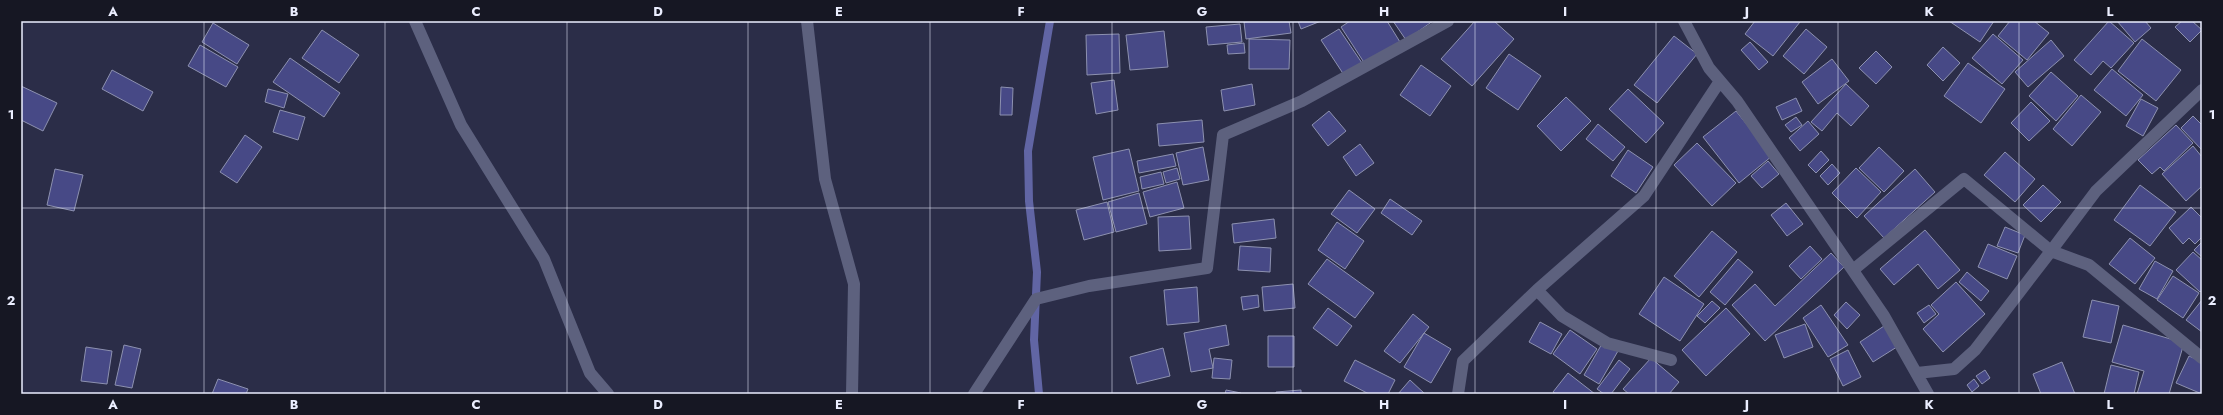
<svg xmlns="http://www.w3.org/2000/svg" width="2223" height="415" font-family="Jost,sans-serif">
	<rect width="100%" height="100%" fill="#2b2d48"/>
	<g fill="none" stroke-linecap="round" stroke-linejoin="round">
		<!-- stream -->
		<path stroke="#6165a4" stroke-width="8" d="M1039 394 1034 340 1037 272 1029 201 1028 151 1050 21"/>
	</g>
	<!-- building -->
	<path fill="#474986" stroke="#8d91b0" d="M1252 21H1289L1291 33 1246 39 1244 22Z
		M1298 21H1321L1301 29Z
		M1350 21H1387L1400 42 1365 64 1341 27Z
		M1393 21H1433L1406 40Z
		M1475 21H1494L1514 39 1472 86 1441 59Z
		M1755 21H1799L1800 22 1773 56 1745 34Z
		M1949 21H1994L1980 42Z
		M2010 21H2034L2049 33 2027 60 1998 36Z
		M2109 21 2134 43 2111 68 2103 61 2091 75 2074 60Z
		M2117 21H2145L2151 28 2135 42Z
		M2182 21H2192L2202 30 2190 42 2175 27Z
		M213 23 249 45 237 64 202 42Z
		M1240 24 1242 42 1208 45 1206 27Z
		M1339 29 1362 63 1344 75 1321 40Z
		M1806 29 1827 47 1804 74 1783 56Z
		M322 30 359 55 339 83 302 58Z
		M1164 31 1168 67 1130 70 1126 35Z
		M1119 34 1120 73 1087 75 1086 35Z
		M1993 34 2023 60 2002 84 1972 58Z
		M1674 36 1697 54 1657 103 1634 85Z
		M1249 39 1290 40 1289 69H1249Z
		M2142 39 2181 70 2156 101 2118 71Z
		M2051 40 2064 56 2028 87 2015 72Z
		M1750 42 1768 62 1759 70 1741 50Z
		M1244 43 1245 53 1228 54 1227 45Z
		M200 45 238 67 226 87 188 66Z
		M1943 47 1960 63 1943 81 1927 65Z
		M1876 51 1892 67 1876 84 1859 68Z
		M1509 54 1541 76 1518 110 1486 88Z
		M290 58 340 93 324 117 273 82Z
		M1832 59 1849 81 1818 104 1802 82Z
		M1968 63 2005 89 1981 123 1944 96Z
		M1421 65 1451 86 1430 116 1400 95Z
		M2112 69 2143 95 2126 116 2094 90Z
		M112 70 153 92 143 111 102 89Z
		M2051 72 2078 96 2056 121 2029 96Z
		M1114 80 1118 110 1096 114 1091 83Z
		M1252 84 1255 105 1224 111 1221 90Z
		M1846 84 1869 106 1851 126 1837 113 1822 131 1811 122Z
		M21 86 57 103 43 131 21 120Z
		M1001 87 1013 88 1012 115H1000Z
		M268 89 288 94 284 108 265 102Z
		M1628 89 1664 123 1646 143 1609 109Z
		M2081 95 2101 112 2072 146 2053 129Z
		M1566 97 1591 121 1561 151 1537 126Z
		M1796 98 1802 111 1782 120 1776 107Z
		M2141 99 2158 108 2143 136 2126 126Z
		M2031 102 2050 121 2029 141 2011 123Z
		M280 110 305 117 298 140 273 132Z
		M1329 111 1346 131 1328 146 1312 125Z
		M1736 111 1772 156 1739 183 1703 137Z
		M2193 116 2202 125V150L2181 128Z
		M1796 117 1802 125 1791 132 1785 125Z
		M1202 120 1204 142 1159 146 1157 124Z
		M1808 121 1819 134 1800 151 1789 138Z
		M1598 124 1625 147 1613 161 1586 139Z
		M2176 125 2193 143 2164 171 2160 167 2152 174 2138 160Z
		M245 135 262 147 237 183 220 172Z
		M1697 143 1736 183 1712 206 1674 165Z
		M1360 144 1374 163 1356 176 1343 157Z
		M2193 146 2202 157V186L2186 201 2162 174Z
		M1203 147 1209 180 1183 185 1176 153Z
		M1879 147 1904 171 1884 192 1859 168Z
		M1129 149 1139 191 1103 200 1093 157Z
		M1628 150 1653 167 1636 193 1611 176Z
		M1821 151 1829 160 1816 173 1808 165Z
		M2005 152 2035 179 2015 202 1984 175Z
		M1173 154 1176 166 1139 173 1137 161Z
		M1768 161 1779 174 1762 188 1751 176Z
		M1832 164 1840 173 1828 185 1820 176Z
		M1177 168 1180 179 1166 183 1163 172Z
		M1856 168 1881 192 1857 218 1832 193Z
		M55 169 83 175 74 211 47 205Z
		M1915 169 1935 192 1884 238 1864 216Z
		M1161 172 1164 184 1142 189 1140 177Z
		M1177 182 1184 208 1150 217 1143 192Z
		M2043 185 2061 202 2041 222 2023 205Z
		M2140 185 2176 212 2150 246 2114 220Z
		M1349 190 1375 209 1357 233 1331 214Z
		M1139 193 1147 224 1116 232 1108 202Z
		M1390 199 1422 221 1412 235 1381 213Z
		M1107 202 1114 232 1084 240 1076 210Z
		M1786 203 1803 224 1787 236 1771 215Z
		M2191 207 2202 218V237L2195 244 2189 238 2183 244 2169 228Z
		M1189 216 1191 249 1159 251 1158 217Z
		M1274 219 1276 238 1234 243 1232 224Z
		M1337 222 1364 241 1345 269 1318 250Z
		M2005 227 2025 235 2018 253 1997 246Z
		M1925 230 1960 270 1938 289 1918 264 1894 285 1880 269Z
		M1712 231 1737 252 1699 297 1674 276Z
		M2130 238 2155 258 2135 284 2109 264Z
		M2202 242V257L2194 250Z
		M1988 244 2017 256 2007 279 1978 267Z
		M1240 246 1271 248 1270 272 1238 270Z
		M1810 246 1822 259 1801 279 1789 266Z
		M2193 252 2202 260V290L2200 292 2176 270Z
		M1831 253 1844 267 1765 341 1732 305 1755 284 1775 306Z
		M1327 259 1374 293 1355 318 1308 284Z
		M1738 259 1753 272 1725 305 1710 292Z
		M2155 261 2173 271 2157 299 2139 289Z
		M1967 272 1989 291 1981 301 1959 282Z
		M2173 276 2199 293 2183 318 2157 300Z
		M1664 277 1704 304 1680 341 1639 314Z
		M1956 282 1985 314 1943 352 1923 329 1939 314 1931 305Z
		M1293 284 1295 308 1264 311 1262 287Z
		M1197 287 1199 322 1167 325 1164 290Z
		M1258 295 1259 307 1243 310 1241 297Z
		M2092 300 2119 306 2111 343 2083 337Z
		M2202 300V332L2186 320Z
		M1712 301 1720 308 1705 323 1697 316Z
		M1846 302 1860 315 1847 329 1834 315Z
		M1821 305 1848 345 1828 357 1803 318Z
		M1929 305 1936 314 1924 323 1917 313Z
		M1328 308 1352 326 1337 346 1313 328Z
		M1726 308 1750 334 1706 376 1682 350Z
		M1413 314 1429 327 1400 363 1384 351Z
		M1540 322 1562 334 1551 354 1529 342Z
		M1805 324 1813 347 1784 358 1775 335Z
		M1887 324 1900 345 1873 362 1860 342Z
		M1226 325 1229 345 1209 349 1213 368 1191 372 1184 333Z
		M2123 325 2184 343 2169 394H2137L2144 371 2112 362Z
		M1570 330 1597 349 1580 374 1553 354Z
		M1424 333 1451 349 1431 383 1404 367Z
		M1268 336H1294V367H1268Z
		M1603 342 1618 351 1599 384 1584 375Z
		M124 345 141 349 132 388 115 385Z
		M86 347 112 351 107 384 81 381Z
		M1163 348 1170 376 1137 384 1130 357Z
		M1848 350 1861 377 1843 386 1830 359Z
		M2189 356 2202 362V394L2176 383Z
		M1214 358 1232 360 1230 379 1212 378Z
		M1651 358 1679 382 1669 394H1629L1623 389Z
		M1355 360 1395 380 1388 394H1369L1344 381Z
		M1619 360 1630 369 1611 394H1604L1597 389Z
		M2062 362 2075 394H2041L2033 374Z
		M2111 365 2139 372 2134 394H2104Z
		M1985 370 1990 378 1982 384 1976 376Z
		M1568 373 1595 394H1556L1553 392Z
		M218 379 248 389 246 394H212Z
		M1974 379 1979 386 1972 392 1967 385Z
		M1410 380 1425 394H1398Z
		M1226 390 1241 393V394H1225Z
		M1301 390V394H1276V392Z"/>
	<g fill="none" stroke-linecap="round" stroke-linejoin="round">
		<!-- minor -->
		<path stroke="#5d617e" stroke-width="12" d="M415 21 461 125 544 259 590 373 608 394
			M807 21 825 179 854 284 852 394
			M1684 21 1709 68 1737 101 1884 316 1928 394
			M1853 270 1964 179 2051 251 2096 191 2202 90
			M1671 360 1607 343 1562 316 1537 290 1644 196 1720 81
			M1917 373 1954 369 1975 350 2051 251 2089 265 2202 358
			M974 394 1036 299 1089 286 1207 268 1223 135 1302 101 1448 21
			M1458 394 1463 361 1537 290"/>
	</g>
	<!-- grid -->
	<path fill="none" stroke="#ebeeff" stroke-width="1" stroke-opacity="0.55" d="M204 21V394M385 21V394M567 21V394M748 21V394M930 21V394M1112 21V394M1293 21V394M1475 21V394M1656 21V394M1838 21V394M2019 21V394M21 208H2202"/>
	<!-- border -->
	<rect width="2223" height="415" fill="none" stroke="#161723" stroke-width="44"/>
	<rect x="22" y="22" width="2179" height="371" fill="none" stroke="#ebeeff" stroke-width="1.5"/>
	<g font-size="13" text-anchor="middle" font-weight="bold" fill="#ebeeff">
		<text x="113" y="16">A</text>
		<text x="294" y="16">B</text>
		<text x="476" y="16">C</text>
		<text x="658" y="16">D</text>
		<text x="839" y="16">E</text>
		<text x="1021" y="16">F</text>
		<text x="1202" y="16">G</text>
		<text x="1384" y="16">H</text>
		<text x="1565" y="16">I</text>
		<text x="1747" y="16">J</text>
		<text x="1929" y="16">K</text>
		<text x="2110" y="16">L</text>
		<text x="11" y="119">1</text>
		<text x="2212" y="119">1</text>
		<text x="11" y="305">2</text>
		<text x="2212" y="305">2</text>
		<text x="113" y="409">A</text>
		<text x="294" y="409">B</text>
		<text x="476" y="409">C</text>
		<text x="658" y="409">D</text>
		<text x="839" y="409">E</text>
		<text x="1021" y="409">F</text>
		<text x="1202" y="409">G</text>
		<text x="1384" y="409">H</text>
		<text x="1565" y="409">I</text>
		<text x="1747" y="409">J</text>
		<text x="1929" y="409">K</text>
		<text x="2110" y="409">L</text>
	</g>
</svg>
